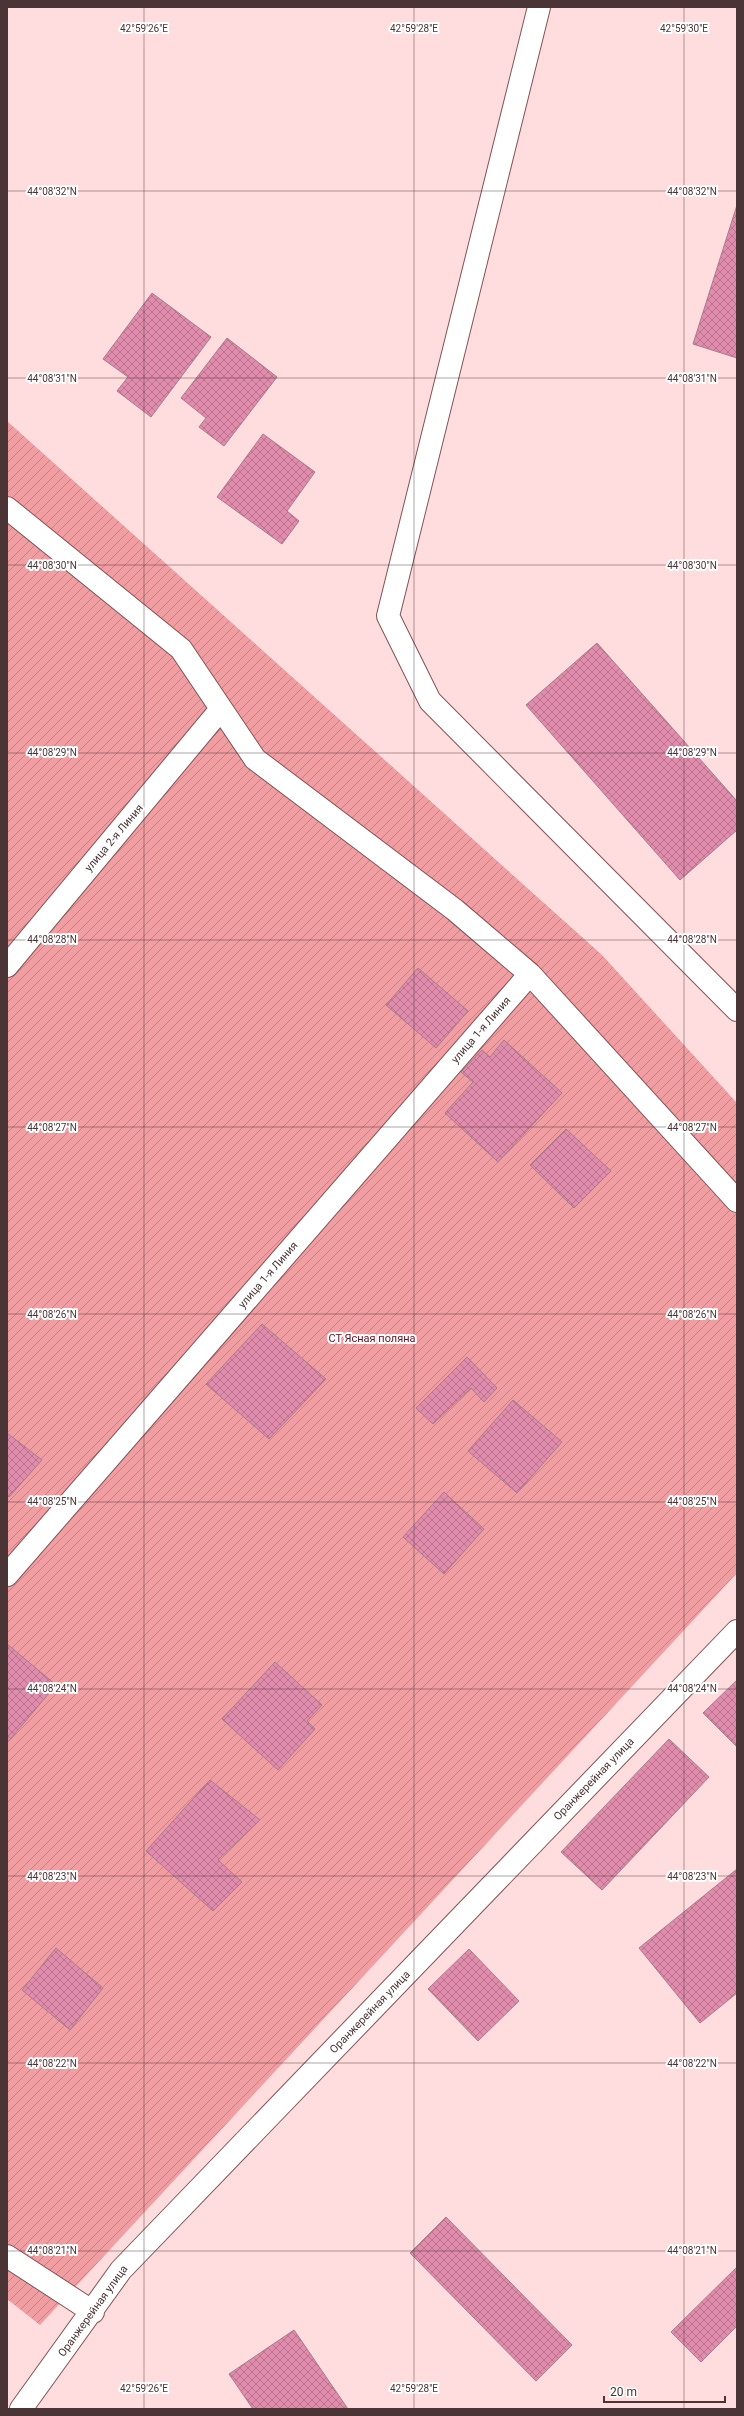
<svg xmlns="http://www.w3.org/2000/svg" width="744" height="2416" font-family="Roboto,sans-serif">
	<defs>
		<pattern id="garden-furrows" width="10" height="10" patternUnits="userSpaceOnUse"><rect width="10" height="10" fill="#f19ea2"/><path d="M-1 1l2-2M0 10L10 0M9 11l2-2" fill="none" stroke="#c58285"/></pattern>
		<pattern id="building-cross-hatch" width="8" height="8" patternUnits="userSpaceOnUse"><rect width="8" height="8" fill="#e18cac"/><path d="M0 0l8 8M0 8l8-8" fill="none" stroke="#b8738d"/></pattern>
	</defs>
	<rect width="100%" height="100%" fill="#ffdcdd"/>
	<!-- garden -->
	<path fill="url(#garden-furrows)" d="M7 421 602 955 737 1103V1573L40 2325 7 2299Z"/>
	<!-- building -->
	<path fill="url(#building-cross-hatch)" stroke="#aa7a8b" d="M737 205V358L693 344Z
		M152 293 211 337 151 417 117 391 128 377 103 359Z
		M227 338 277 377 224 446 199 427 206 418 181 398Z
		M263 434 315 472 287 511 299 521 282 544 217 497Z
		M597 643 737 801V830L680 880 526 705Z
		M418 968 468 1011 436 1048 386 1005Z
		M504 1040 562 1093 498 1162 445 1113 473 1082 461 1072 482 1050 490 1057Z
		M566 1129 611 1171 574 1208 530 1165Z
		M262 1324 326 1379 269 1439 206 1384Z
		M467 1357 497 1388 484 1402 471 1388 433 1424 416 1408Z
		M513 1400 562 1442 517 1493 468 1451Z
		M7 1433 42 1460 9 1497 7 1495Z
		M444 1492 484 1529 444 1574 403 1537Z
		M7 1644 56 1685 7 1743Z
		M275 1662 322 1705 307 1721 315 1729 278 1770 222 1719Z
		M737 1680V1747L703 1713Z
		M669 1739 709 1777 602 1890 561 1852Z
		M210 1780 260 1820 218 1860 242 1882 213 1911 146 1851Z
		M737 1869V1993L700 2023 639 1948Z
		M56 1948 103 1988 70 2030 22 1990Z
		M469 1949 519 2001 478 2041 428 1989Z
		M446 2217 572 2345 536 2381 410 2253Z
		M737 2267V2326L701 2362 671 2332Z
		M294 2330 348 2409H253L229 2374Z"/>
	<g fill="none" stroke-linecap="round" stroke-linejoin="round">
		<defs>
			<path id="minor" d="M539 7 388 616 430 701 737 1010
				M7 508 181 649 255 759 455 910 530 974 737 1201
				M7 966 221 709
				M7 1575 530 974
				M7 2256 93 2312
				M21 2409 121 2270 737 1631"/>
		</defs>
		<!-- minor casing -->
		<use href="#minor" stroke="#835355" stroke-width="24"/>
		<!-- minor -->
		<use href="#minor" stroke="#fff" stroke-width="22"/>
	</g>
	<!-- ticks -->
	<path fill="none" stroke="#4a3435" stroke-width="1" stroke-opacity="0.45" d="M144 7V2409M414 7V2409M684 7V2409M7 191H737M7 378H737M7 565H737M7 753H737M7 940H737M7 1127H737M7 1314H737M7 1502H737M7 1689H737M7 1876H737M7 2063H737M7 2251H737"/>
	<g text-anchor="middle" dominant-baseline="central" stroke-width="4" stroke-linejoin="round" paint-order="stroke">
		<!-- street labels -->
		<g font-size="11" fill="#4a3435" stroke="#fff">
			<text transform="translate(114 838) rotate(-50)">улица 2-я Линия</text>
			<text transform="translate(481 1030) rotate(-49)">улица 1-я Линия</text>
			<text transform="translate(268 1275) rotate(-49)">улица 1-я Линия</text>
			<text transform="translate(594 1779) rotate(-46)">Оранжерейная улица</text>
			<text transform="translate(370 2012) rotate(-46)">Оранжерейная улица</text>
			<text transform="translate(93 2311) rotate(-54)">Оранжерейная улица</text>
		</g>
		<!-- park labels -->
		<g font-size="11" fill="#60111f" stroke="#fff">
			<text x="372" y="1338">СТ Ясная поляна</text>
		</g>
	</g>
	<g font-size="10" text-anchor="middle" fill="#4a3435" stroke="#fff" stroke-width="4" stroke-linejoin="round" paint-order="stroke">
		<text x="144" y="32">42°59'26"E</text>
		<text x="414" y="32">42°59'28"E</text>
		<text x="684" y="32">42°59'30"E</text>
		<text x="52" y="195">44°08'32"N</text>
		<text x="692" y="195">44°08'32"N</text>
		<text x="52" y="382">44°08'31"N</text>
		<text x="692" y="382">44°08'31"N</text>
		<text x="52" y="569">44°08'30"N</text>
		<text x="692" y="569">44°08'30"N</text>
		<text x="52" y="756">44°08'29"N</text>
		<text x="692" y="756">44°08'29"N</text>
		<text x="52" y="943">44°08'28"N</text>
		<text x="692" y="943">44°08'28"N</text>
		<text x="52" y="1131">44°08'27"N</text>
		<text x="692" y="1131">44°08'27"N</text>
		<text x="52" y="1318">44°08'26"N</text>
		<text x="692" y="1318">44°08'26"N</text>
		<text x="52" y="1505">44°08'25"N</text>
		<text x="692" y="1505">44°08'25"N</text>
		<text x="52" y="1692">44°08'24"N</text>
		<text x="692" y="1692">44°08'24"N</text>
		<text x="52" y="1880">44°08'23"N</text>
		<text x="692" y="1880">44°08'23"N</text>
		<text x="52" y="2067">44°08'22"N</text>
		<text x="692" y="2067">44°08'22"N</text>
		<text x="52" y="2254">44°08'21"N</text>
		<text x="692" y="2254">44°08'21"N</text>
		<text x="144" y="2392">42°59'26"E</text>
		<text x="414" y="2392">42°59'28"E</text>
	</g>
	<!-- border -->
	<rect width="744" height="2416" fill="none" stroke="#4a3435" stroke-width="16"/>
	<!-- scale -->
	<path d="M604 2396v6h121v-6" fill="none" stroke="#4a3435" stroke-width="2"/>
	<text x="610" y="2396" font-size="12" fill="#4a3435" stroke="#ffffff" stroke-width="3" paint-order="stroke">20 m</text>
</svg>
